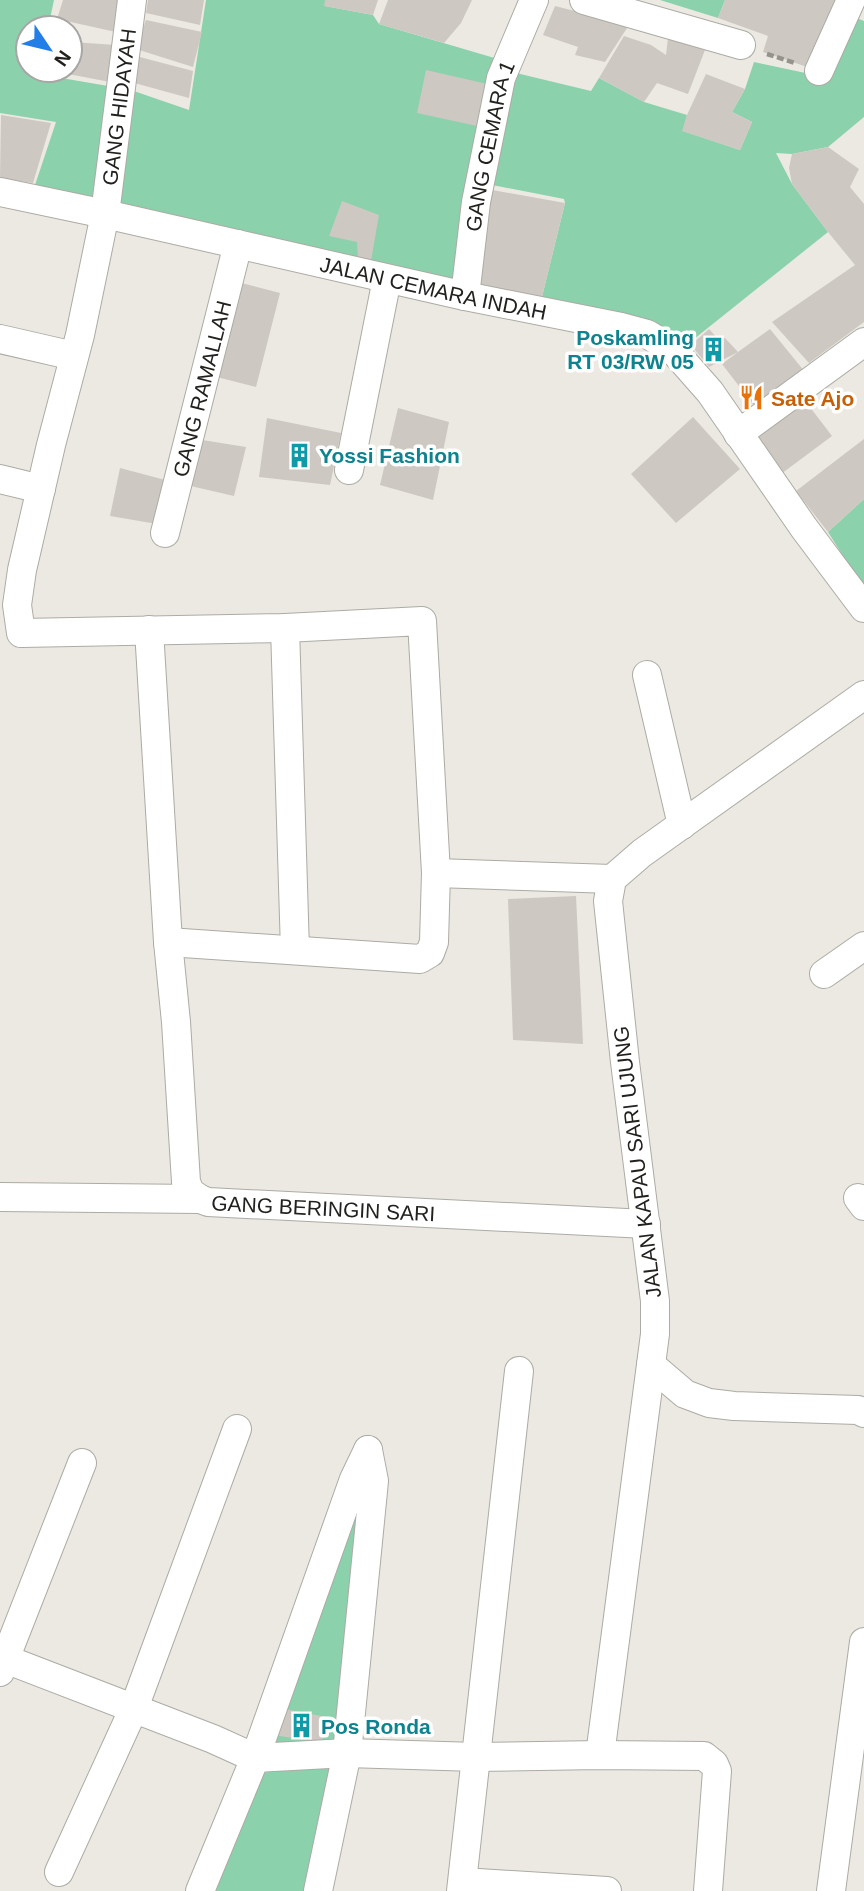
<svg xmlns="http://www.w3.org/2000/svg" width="864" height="1891" font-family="Arial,sans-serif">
	<rect width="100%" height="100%" fill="#ebe9e2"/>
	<!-- green -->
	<path fill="#8bd1ac" d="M0 0H54L48 28H28V70H38V74L108 86 98 205 32 194 56 122 0 113Z
		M206 0H325V6L373 15 379 24 508 62 453 281 116 209 125 88 189 110Z
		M660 0H725L718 18Z
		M854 17 864 21V117L828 147 792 154 776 153 792 184 828 232 684 347 541 301 565 203 564 199 487 184 512 72 591 91 599 78 644 102 687 115 683 131 740 150 752 122 732 112 745 89 754 62 829 78Z
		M864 499V589L828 532Z
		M363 1490 338 1746 265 1745Z
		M328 1767 333 1775 310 1891H210L262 1773 291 1769Z"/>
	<!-- building -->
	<path fill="#cdc8c2" d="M63 0H119L116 32 57 19Z
		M148 0H204L200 25 146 13Z
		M325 0H378L373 15 324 6Z
		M388 0H472L461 23 444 43 379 24Z
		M725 0H851L819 71 763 52 768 36 718 18Z
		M555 6 629 25 605 62 575 55 578 47 543 35Z
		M146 20 202 32 193 67 136 49Z
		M624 36 651 45 666 55 668 38 705 50 688 94 657 83 644 102 599 78Z
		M72 42 116 45 110 82 63 73 64 70H70V49Z
		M136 56 193 71 189 98 127 81Z
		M426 70 492 85 477 126 417 113Z
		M706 74 745 89 732 112 752 122 740 150 682 131 687 115Z
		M1 115 51 123 33 183 0 178Z
		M828 147 859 169 850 187 864 204V322L809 363 772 322 855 265 828 232 792 184 789 168 792 154Z
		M487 189 565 203 541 301 480 287Z
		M342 201 379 215 371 261 358 258 357 242 329 236Z
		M238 282 280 293 256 387 213 376Z
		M709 329 719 340 725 338 738 352 770 329 809 377 759 412 722 364 738 352 709 367 691 345Z
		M803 398 832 436 781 474 749 436Z
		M398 408 449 422 433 500 380 485Z
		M693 417 740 469 676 523 631 474Z
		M267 418 341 433 330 485 259 477Z
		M196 439 246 447 234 496 182 484Z
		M864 439V499L828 532 796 491Z
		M120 468 169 481 163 525 110 516Z
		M576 896 583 1044 513 1040 508 899Z
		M279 1708 327 1717 322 1743 274 1735Z"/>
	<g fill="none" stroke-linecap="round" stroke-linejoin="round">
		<defs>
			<g id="minor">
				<path d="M132 0 105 214 80 335 51 445 22 570 17 605 21 633 285 628 422 621 436 873 612 879"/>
				<path d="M584 0 741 45"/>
				<path d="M819 71 851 0"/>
				<path id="s1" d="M0 192 105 214 465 296 621 327 647 334 673 350 710 392 804 528 864 608"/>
				<path id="s2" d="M465 296 476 202 501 78 534 0"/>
				<path d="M0 339 74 356"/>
				<path d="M738 434 864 342"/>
				<path d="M349 470 387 279"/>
				<path d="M0 479 41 489"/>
				<path id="s3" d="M165 533 238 244"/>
				<path d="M285 628 295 950"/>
				<path d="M149 630 168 942 176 1022 186 1182 190 1192 200 1199"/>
				<path d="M647 675 682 825"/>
				<path d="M168 942 420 959 430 953 434 942 436 873"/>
				<path d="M824 974 864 946"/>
				<path id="s4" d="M0 1197 200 1199 208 1202 646 1224"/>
				<path d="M858 1198 864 1206"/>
				<path d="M651 1365 685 1394 709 1403 734 1406 858 1410 864 1413"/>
				<path d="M0 1657 213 1739 255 1758 347 1753 476 1757 600 1755 704 1756 714 1764 717 1771 708 1891"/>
				<path d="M0 1672 82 1463"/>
				<path d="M600 1755 655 1334V1301L625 1062 608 901 612 879 642 853 864 695"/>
				<path d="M59 1872 134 1708 237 1429"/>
				<path d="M463 1882 607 1891"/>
				<path d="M200 1891 255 1758 354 1479 368 1450"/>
				<path d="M318 1891 347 1753 374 1481 368 1450"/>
				<path d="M461 1891 519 1371"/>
				<path d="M831 1891 864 1642"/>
			</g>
		</defs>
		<!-- minor casing -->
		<use href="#minor" stroke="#acaba4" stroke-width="30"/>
		<!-- path -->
		<path stroke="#94938d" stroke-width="4.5" stroke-dasharray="7 3.5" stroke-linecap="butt" d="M767 54 795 63"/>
		<!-- minor -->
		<use href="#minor" stroke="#fff" stroke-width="28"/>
	</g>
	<!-- icons -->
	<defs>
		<symbol id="building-bare" viewBox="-9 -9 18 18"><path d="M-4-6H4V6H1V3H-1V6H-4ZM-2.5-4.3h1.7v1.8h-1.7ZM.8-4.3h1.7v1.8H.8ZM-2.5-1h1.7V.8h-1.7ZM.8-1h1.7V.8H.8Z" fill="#0f9aa8" stroke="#fff" stroke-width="2.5" paint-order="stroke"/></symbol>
		<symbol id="restaurant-bare" viewBox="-9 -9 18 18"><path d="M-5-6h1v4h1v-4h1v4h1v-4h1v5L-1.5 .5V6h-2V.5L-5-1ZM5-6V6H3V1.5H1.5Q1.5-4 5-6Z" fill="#e8710a" stroke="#fff" stroke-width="2.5" paint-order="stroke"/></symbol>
	</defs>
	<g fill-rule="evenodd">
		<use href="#building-bare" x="696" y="332" width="35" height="35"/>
		<use href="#restaurant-bare" x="734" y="380" width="35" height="35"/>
		<use href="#building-bare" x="282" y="438" width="35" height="35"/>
		<use href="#building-bare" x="284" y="1708" width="35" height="35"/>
	</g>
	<g text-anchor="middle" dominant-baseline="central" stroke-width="7" stroke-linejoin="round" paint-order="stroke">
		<!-- street labels -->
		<g font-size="21" fill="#22211e" stroke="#fff">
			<text transform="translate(119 107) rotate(-83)">GANG HIDAYAH</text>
			<text stroke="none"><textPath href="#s2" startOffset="152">GANG CEMARA 1</textPath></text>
			<text stroke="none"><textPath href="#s1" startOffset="444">JALAN CEMARA INDAH</textPath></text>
			<text stroke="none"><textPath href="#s3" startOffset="149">GANG RAMALLAH</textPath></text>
			<text transform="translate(637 1162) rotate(-97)">JALAN KAPAU SARI UJUNG</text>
			<text stroke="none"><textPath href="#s4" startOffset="324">GANG BERINGIN SARI</textPath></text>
		</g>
		<!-- culture labels -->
		<g font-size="21" font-weight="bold" fill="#0d838f" stroke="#fff" text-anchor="start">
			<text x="694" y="337" text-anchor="end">Poskamling<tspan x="694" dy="24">RT 03/RW 05</tspan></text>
			<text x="319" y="455">Yossi Fashion</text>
			<text x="321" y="1726">Pos Ronda</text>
		</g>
		<!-- food labels -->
		<g font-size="21" font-weight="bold" fill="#c56008" stroke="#fff" text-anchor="start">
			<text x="771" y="398">Sate Ajo</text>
		</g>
	</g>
	<!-- north arrow -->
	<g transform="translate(49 49) rotate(125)"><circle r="33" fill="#ffffff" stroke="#a7a6a5" stroke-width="2"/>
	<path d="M0-5L12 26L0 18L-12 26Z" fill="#247ee8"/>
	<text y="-10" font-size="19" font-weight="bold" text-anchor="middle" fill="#22211e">N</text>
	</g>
</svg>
